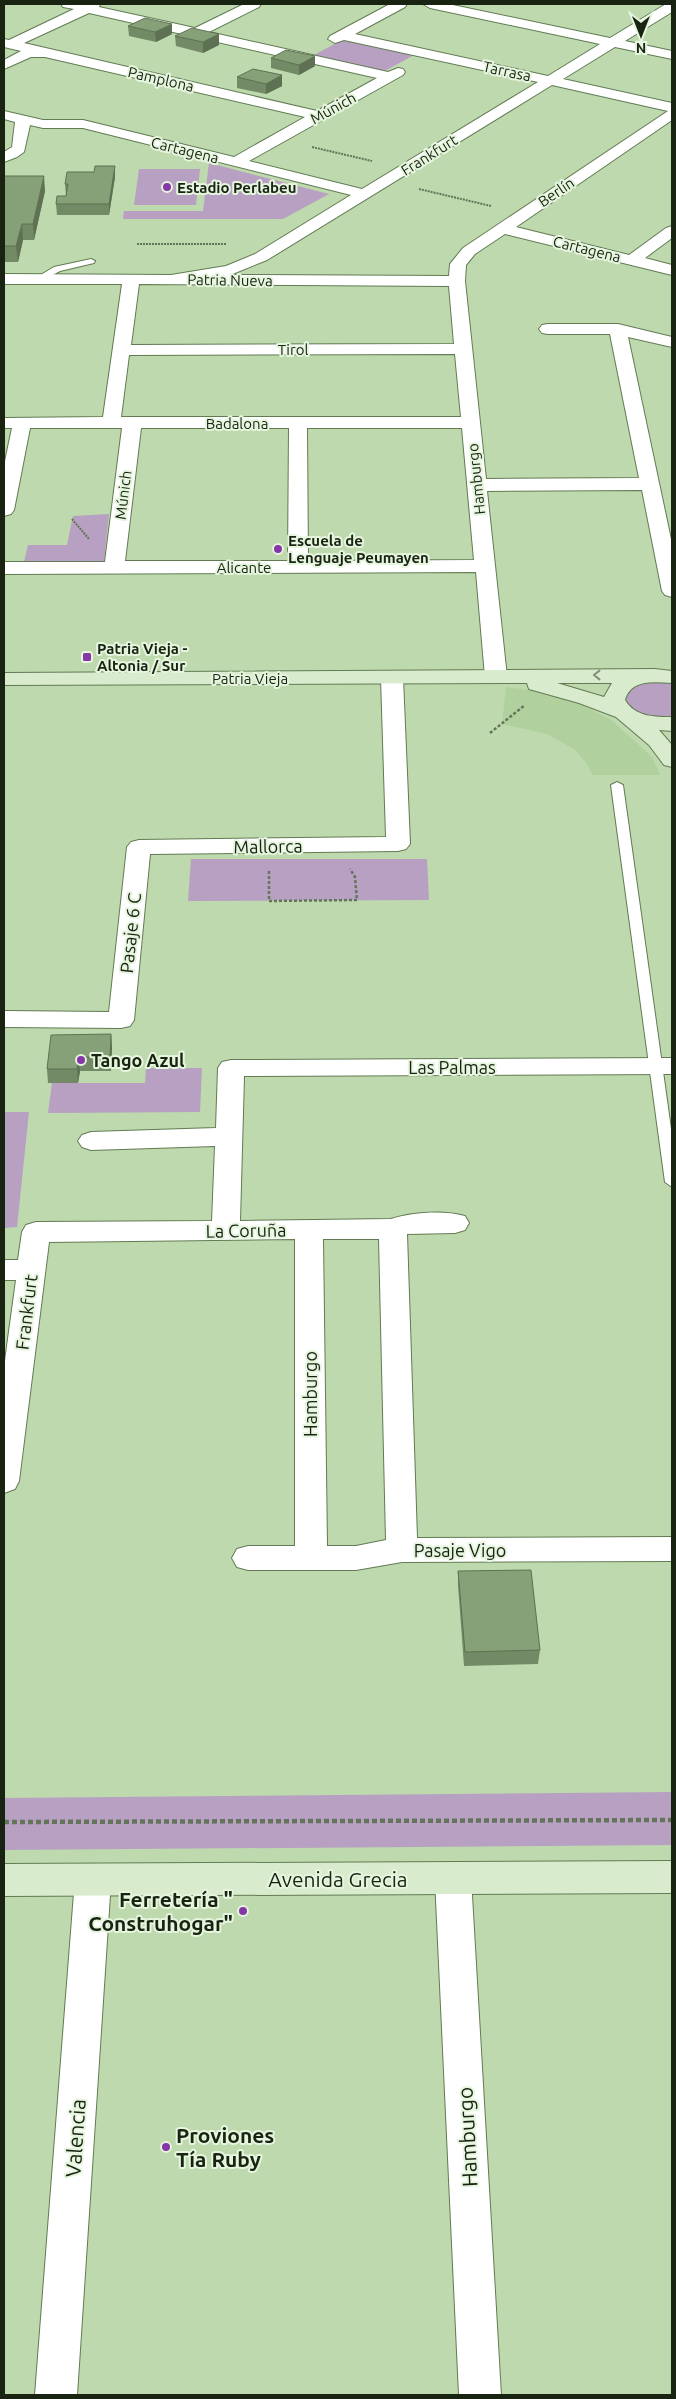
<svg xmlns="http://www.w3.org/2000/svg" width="676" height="2399" font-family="Ubuntu,sans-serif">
	<rect width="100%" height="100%" fill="#bdd9ad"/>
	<!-- built -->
	<path fill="#b0d09e" d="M506 687 544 692 582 705 610 719 652 757 660 775H593L585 761 574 749 547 734 502 724Z"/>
	<!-- green -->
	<path fill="#b7a0c2" d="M344 39 411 52 414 55 383 72 312 56Z
		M209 163 329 194 283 219H123L124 211H203Z
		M139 169H200L196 205H134Z
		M109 514 104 562 93 566H23L28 545H67L73 516Z
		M650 682 672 683V718C658 720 625 716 626 696L631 688Z
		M191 859H427L429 900 188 901Z
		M146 1068H202L200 1112 48 1113 52 1083H145Z
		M4 1112H29L17 1227 4 1228Z
		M672 1792V1845L4 1850V1798Z"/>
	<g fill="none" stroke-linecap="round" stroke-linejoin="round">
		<defs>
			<path id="lane" d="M91 259 95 261 94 263 60 271 41 281 34 279 54 267Z
				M617 782 623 785 672 1136V1187L665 1182 611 785Z"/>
			<path id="street" d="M61 4H100L99 7 195 28 244 4H261L259 7 209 32 388 72 398 68 403 69 405 72 403 75 249 161 362 189 538 82 344 40 335 43 328 39 330 36 390 4H407L405 7 355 34 548 76 600 44 430 8 423 4H448L610 38 666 4H672V12L625 41 672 51V59L615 47 563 79 672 103V120L516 227 629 255 666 228 672 226V238L645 258 672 265V275L505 234 475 254 466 265 465 281 486 479 639 478 610 334H548L542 333 539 329 542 325 548 324H618L672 337V347L628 337 672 544V597L665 595 662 591 642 490 487 491 507 677 504 682 496 683 488 682 485 677 476 572 4 574V562H105L122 428H30L14 510 11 514 4 516V466L12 428H4V418L103 417 122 284H4V274L171 275 226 266 255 254 351 195 83 128H43L30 125 24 152 17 157 4 162V152L12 147 15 122 4 119V111L43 120H83L234 157 305 117 45 57H31L4 69V60L21 51 4 47V39L9 40 74 9 63 7ZM89 13 377 78 317 111 24 43ZM552 85 668 111 463 248 450 264 449 276 230 275 267 260ZM139 284 449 286 454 344 131 345ZM455 354 461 417H121L129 355ZM141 428H289L288 561H125ZM307 428H462L474 560 308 561Z
				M392 672 400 673 403 678 410 844 406 849 398 851 150 854 134 1020 130 1026 121 1028 4 1027V1011L109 1012 127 847 131 842 139 840 386 837 381 678 384 673Z
				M672 1058V1074L244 1076 240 1221 391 1219C412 1212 444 1210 465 1216L469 1223 465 1230 455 1233 407 1234 417 1538 672 1537V1561L402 1562 356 1570H248L237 1567 232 1558 237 1549 248 1546H295V1239L49 1242 19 1481 15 1489 4 1493V1368L16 1280H4V1260H18L22 1232 26 1225 36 1222 212 1221 215 1146 91 1150 82 1147 78 1141 82 1135 91 1132 216 1128 218 1068 222 1062 231 1060ZM323 1239H379L386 1540 356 1546H327Z
				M453 1862 466 1867 471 1878 501 2395H459L435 1878 440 1867Z
				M93 1864 106 1869 111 1880 77 2395H35L75 1880 80 1869Z"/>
			<path id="secondary" d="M655 669 672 671V683C654 682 631 679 625 700 635 717 655 717 672 717V731L659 730 672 745V767L664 765 649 745 616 717 579 703 529 689 527 683 4 685V673ZM557 683H612L604 697Z
				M672 1861V1893L4 1896V1864Z"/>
		</defs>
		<!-- lane casing -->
		<use href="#lane" stroke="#627b53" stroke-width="2"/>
		<!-- street casing -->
		<use href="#street" stroke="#627b53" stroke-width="2"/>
		<!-- secondary casing -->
		<use href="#secondary" stroke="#627b53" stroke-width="2"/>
		<!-- path-far2 -->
		<path stroke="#627558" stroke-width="2" stroke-dasharray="2 1" stroke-linecap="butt" d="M312 147 372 161
			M419 189 491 206
			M137 244H227
			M72 519 89 539"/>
		<!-- path-far1 -->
		<path stroke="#627558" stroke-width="2.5" stroke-dasharray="3 2" stroke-linecap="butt" d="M490 733 525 705
			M269 871V901L357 900 355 877 350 869"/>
		<!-- path -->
		<path stroke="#627558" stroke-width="4.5" stroke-dasharray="5 3" stroke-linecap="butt" d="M4 1822 672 1820"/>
		<!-- lane -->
		<use href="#lane" fill="#fff" fill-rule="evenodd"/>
		<!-- street -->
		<use href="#street" fill="#fff" fill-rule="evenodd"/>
		<!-- secondary -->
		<use href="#secondary" fill="#d9ebcd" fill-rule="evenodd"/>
	</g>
	<!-- wall -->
	<path fill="#738a66" d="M128 26 172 34 156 42 129 36Z
		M219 34V45L203 53 176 46 175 36Z
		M271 58 315 66 299 75 271 68Z
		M282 75V86L266 94 237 88V77Z
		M115 166V177L109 215H57L56 204 66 196 65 184 94 172Z
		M4 176 45 191 34 240H23L18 262H4Z
		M111 1034 112 1048 111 1071H80L78 1083H48L47 1069Z
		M458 1571 540 1650 538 1664 464 1666 458 1585Z"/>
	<!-- shaded-wall -->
	<path fill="#5e7153" d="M172 24V34L156 42 155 32Z
		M219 34V45L203 53V42Z
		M315 56V66L299 75V65Z
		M282 75V86L266 94V84Z
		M115 166V177L109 215V204Z
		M44 176 45 191 34 240 33 224Z
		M22 224 23 240 18 262 16 246Z
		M111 1034 112 1048 111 1071 110 1057Z
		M78 1057 80 1071 78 1083 77 1069Z"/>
	<!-- building -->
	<path fill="#86a177" stroke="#5e7153" d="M145 18 172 24 155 32 128 26Z
		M192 28 219 34 203 42 175 36Z
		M286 50 315 56 299 65 271 58Z
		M253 69 282 75 266 84 237 77Z
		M95 166H115L109 204H56L57 196H66L68 184H65L67 172H94Z
		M4 176H44L33 224H22L16 246H4Z
		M111 1034 110 1057H78L77 1069H47L51 1035Z
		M531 1570 540 1650 465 1652 458 1571Z"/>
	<!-- one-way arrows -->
	<defs><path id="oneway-chevron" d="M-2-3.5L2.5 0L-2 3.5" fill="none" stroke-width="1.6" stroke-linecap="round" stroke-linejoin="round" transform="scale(1.25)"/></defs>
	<use stroke="#829179" href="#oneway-chevron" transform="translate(597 675) rotate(180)"/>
	<!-- markers -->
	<g fill="#8637a7" stroke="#e6f5de" stroke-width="2">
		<circle cx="167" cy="187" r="5"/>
		<circle cx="278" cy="549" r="5"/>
		<rect x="82" y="652" width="10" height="10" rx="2.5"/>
		<circle cx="81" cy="1060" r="5"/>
		<circle cx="243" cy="1911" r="5"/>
		<circle cx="166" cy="2147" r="5"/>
	</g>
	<g text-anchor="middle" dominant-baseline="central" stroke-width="4" stroke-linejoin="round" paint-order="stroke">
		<!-- far-street labels -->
		<g font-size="15" fill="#182312" stroke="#e6f5de">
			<text transform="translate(507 71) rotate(12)">Tarrasa</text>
			<text transform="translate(161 79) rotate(13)">Pamplona</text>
			<text transform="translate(333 108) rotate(-29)">Múnich</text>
			<text transform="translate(185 150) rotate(14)">Cartagena</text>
			<text transform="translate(429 155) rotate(-32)">Frankfurt</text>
			<text transform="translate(556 192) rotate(-34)">Berlín</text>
			<text transform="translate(587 249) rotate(14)">Cartagena</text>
			<text transform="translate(230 280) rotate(1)">Patria Nueva</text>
			<text x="293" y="349">Tirol</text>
			<text x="237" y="423">Badalona</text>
			<text transform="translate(476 479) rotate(-96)">Hamburgo</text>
			<text transform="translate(123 495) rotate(-83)">Múnich</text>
			<text x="244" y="567">Alicante</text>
			<text x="250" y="678">Patria Vieja</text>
		</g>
		<!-- far-poi labels -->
		<g font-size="15" font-weight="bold" fill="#182312" stroke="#e6f5de" text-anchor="start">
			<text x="177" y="187">Estadio Perlabeu</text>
			<text x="288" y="540">Escuela de<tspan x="288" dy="17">Lenguaje Peumayen</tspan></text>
			<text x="97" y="648">Patria Vieja -<tspan x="97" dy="17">Altonia / Sur</tspan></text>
		</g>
		<!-- street labels -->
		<g font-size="18" fill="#182312" stroke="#e6f5de">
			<text transform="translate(268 846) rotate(-1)">Mallorca</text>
			<text transform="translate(130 933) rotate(-84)">Pasaje 6 C</text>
			<text x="452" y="1067">Las Palmas</text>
			<text transform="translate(246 1230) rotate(-1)">La Coruña</text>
			<text transform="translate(26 1312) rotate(-83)">Frankfurt</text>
			<text transform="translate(310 1394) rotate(-90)">Hamburgo</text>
			<text x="460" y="1550">Pasaje Vigo</text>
		</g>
		<!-- poi labels -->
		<g font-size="18" font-weight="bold" fill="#182312" stroke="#e6f5de" text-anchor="start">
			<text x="91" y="1060">Tango Azul</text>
		</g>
		<!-- near-street labels -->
		<g font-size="21" fill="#182312" stroke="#e6f5de">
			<text x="338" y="1879">Avenida Grecia</text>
			<text transform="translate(467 2137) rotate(-93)">Hamburgo</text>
			<text transform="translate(75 2138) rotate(-86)">Valencia</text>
		</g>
		<!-- near-poi labels -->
		<g font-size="21" font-weight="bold" fill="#182312" stroke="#e6f5de" text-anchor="end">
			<text x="233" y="1899">Ferretería "<tspan x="233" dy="24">Construhogar"</tspan></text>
			<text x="176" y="2135" text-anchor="start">Proviones<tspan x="176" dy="24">Tía Ruby</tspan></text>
		</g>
	</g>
	<!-- border -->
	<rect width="676" height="2399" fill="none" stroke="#182312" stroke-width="10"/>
	<!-- north arrow -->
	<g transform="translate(641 35) rotate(180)" stroke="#e6f5de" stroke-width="4" paint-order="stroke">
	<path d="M0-4L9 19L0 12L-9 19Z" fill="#182312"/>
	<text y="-8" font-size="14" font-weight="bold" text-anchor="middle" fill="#182312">N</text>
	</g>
</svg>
